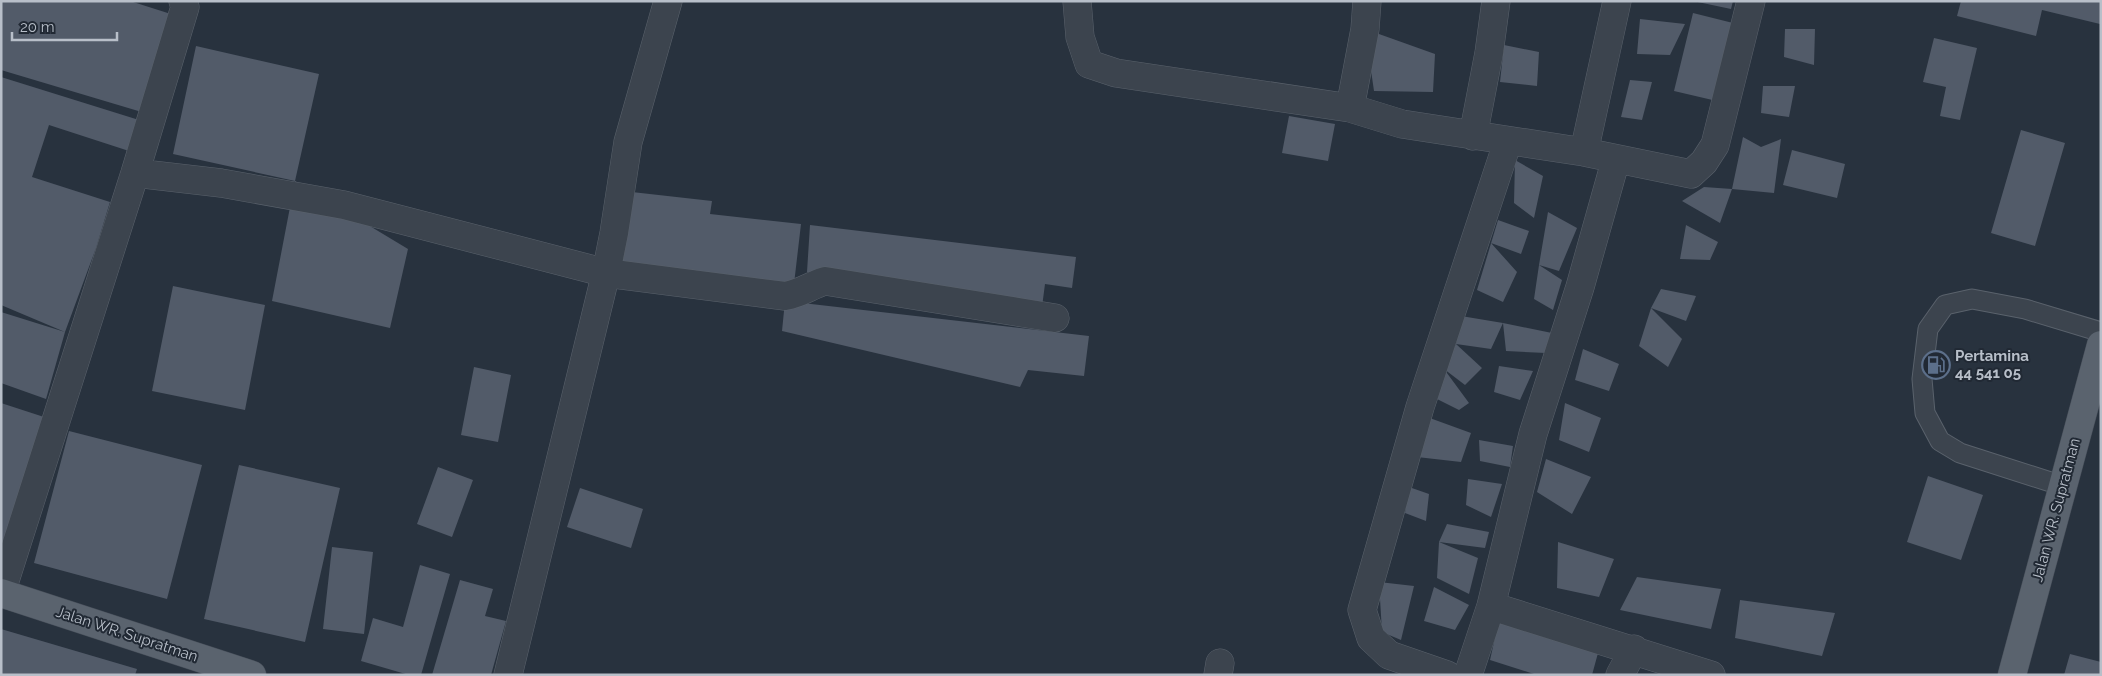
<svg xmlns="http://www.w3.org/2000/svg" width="2102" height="676" font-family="Raleway,sans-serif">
	<rect width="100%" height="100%" fill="#28323e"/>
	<!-- building -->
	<path fill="#525b69" d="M1 1H130L174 15 145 113 1 70Z
		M1693 1H1733L1731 9Z
		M1961 1H2101V23L2100 24 2042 10 2036 36 1957 16Z
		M1693 13 1733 23 1721 102 1674 91Z
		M1640 19 1685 24 1670 55 1637 54Z
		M1365 29 1435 54 1433 92 1374 91Z
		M1785 29H1815L1814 65 1784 57Z
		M1934 38 1977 48 1960 120 1940 116 1946 87 1923 82Z
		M1504 45 1539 52 1537 86 1500 82Z
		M196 46 319 74 295 181 173 154Z
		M1 77 139 120 129 151 49 125 32 177 110 202 96 248 65 332 46 399 1 383V312L65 332 1 305Z
		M1630 80 1652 82 1642 120 1621 117Z
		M1763 86H1795L1789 117 1761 113Z
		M1289 116 1335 124 1328 161 1282 153Z
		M2021 130 2065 143 2035 246 1991 233Z
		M1743 137 1761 147 1781 139 1774 193 1732 189 1720 223 1682 201 1704 187 1732 189Z
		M1792 150 1845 164 1837 198 1783 185Z
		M1515 160 1543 176 1534 218 1514 203Z
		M295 181 408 249 390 328 272 301Z
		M623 191 712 201 710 214 801 224 794 284 615 264Z
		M1548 212 1577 228 1559 271 1539 265Z
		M1498 220 1529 231 1521 254 1491 243 1517 272 1503 302 1477 290Z
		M810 225 1076 257 1072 288 1045 284 1042 307 807 272Z
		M1686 225 1718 242 1710 260 1680 259Z
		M1539 265 1562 280 1553 310 1534 299Z
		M173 286 265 305 245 410 152 391Z
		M1661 289 1696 296 1686 321 1651 308Z
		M785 301 1089 336 1084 376 1028 370 1020 387 782 331Z
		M1651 308 1682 339 1668 367 1639 346Z
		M1461 316 1503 323 1491 349 1456 344 1482 368 1465 385 1444 369 1456 344Z
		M1503 323 1552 333 1546 353 1506 351Z
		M1583 349 1619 364 1609 391 1575 380Z
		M1499 366 1533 371 1520 400 1494 392Z
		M474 367 511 375 498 442 461 435Z
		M1444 369 1469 403 1459 410 1435 398Z
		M1 403 44 417 1 549Z
		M1565 403 1601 418 1589 452 1559 440Z
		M1427 417 1471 433 1461 462 1417 457Z
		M69 431 202 465 167 599 34 563Z
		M1479 440 1513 446 1510 467 1480 461Z
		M1546 459 1591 477 1572 514 1537 492Z
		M239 465 340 488 305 642 204 619Z
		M438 467 473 480 452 537 417 524Z
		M1928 476 1983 495 1961 560 1907 542Z
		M1468 479 1502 484 1491 517 1466 505Z
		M1409 487 1429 494 1426 521 1405 513Z
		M580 488 643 509 631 548 567 527Z
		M1447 524 1489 532 1485 548 1439 542Z
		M1439 542 1478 558 1469 594 1437 578Z
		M1558 542 1614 559 1599 597 1557 588Z
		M332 547 373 552 364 634 323 629Z
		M420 565 450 574 421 675H409L361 661 373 618 403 627Z
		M1637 577 1721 589 1711 629 1620 610Z
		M460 580 493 589 485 616 506 621 491 675H432Z
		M1379 582 1414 586 1401 640 1382 632Z
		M1434 587 1469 605 1455 630 1424 621Z
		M1740 600 1835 613 1822 656 1735 638Z
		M1499 620 1543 637 1598 653 1592 675H1537L1490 660Z
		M1 629 137 669 135 675H1Z
		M2070 654 2101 662V675H2064Z"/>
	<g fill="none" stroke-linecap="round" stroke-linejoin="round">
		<defs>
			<path id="service" d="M2063 486 1960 453 1940 441 1925 413 1922 379 1928 329 1945 305 1972 299 2025 309 2101 332"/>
			<path id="minor" d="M1077 1 1080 37 1089 64 1116 73 1350 108 1402 124 1584 152 1691 174 1704 162 1715 145 1751 1
				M1350 108 1365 29 1367 1
				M1473 136 1489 53 1496 1
				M1584 152 1617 1
				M135 173 221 183 344 205 606 273 785 296C802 293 809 286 825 281L1055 318
				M1 593 135 173 185 7 183 1
				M1491 606 1711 675
				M508 675 606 273 614 233 628 142 668 1
				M1218 675 1220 663
				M1447 675 1389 655 1371 638 1362 610 1420 407 1508 141
				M1468 675 1491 606 1533 434 1580 287 1616 159
				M1620 675 1634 649"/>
			<path id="primary" d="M1 593 252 675
				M2012 675 2101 345"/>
		</defs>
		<!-- service casing -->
		<use href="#service" stroke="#5a626c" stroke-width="21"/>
		<!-- minor casing -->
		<use href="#minor" stroke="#5a626c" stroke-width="29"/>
		<!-- primary casing -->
		<use href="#primary" stroke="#454d58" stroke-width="29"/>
		<!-- service -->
		<use href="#service" stroke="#3c444e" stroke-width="19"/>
		<!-- minor -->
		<use href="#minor" stroke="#3c444e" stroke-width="28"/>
		<!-- primary -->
		<use href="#primary" stroke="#5a636e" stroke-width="28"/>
	</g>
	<!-- icons -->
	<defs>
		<symbol id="fuel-ring" viewBox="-11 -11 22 22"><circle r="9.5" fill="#212934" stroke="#5c6f8a" stroke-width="1.5"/><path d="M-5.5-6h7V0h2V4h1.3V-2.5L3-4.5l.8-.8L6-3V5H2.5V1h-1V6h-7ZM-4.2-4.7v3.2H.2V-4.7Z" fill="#5c6f8a"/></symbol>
	</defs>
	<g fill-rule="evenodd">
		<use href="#fuel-ring" x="1920" y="349" width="32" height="32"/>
	</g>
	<g text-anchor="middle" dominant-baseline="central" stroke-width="4" stroke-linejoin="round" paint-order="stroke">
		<!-- poi labels -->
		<g font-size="15" font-weight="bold" fill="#b8bfc9" stroke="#212934" text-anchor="start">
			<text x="1955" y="356">Pertamina<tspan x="1955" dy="17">44 541 05</tspan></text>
		</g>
		<!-- street labels -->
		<g font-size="15" fill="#b8bfc9" stroke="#212934">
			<text transform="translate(2056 510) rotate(-75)">Jalan WR. Supratman</text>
			<text transform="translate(127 634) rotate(18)">Jalan WR. Supratman</text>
		</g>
	</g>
	<!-- border -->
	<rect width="2102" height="676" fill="none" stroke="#b8bfc9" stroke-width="5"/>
	<!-- scale -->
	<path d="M12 32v8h105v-8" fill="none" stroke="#b8bfc9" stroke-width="2.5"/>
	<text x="20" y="32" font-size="15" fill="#b8bfc9" stroke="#212934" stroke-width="4" paint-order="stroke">20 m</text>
</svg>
